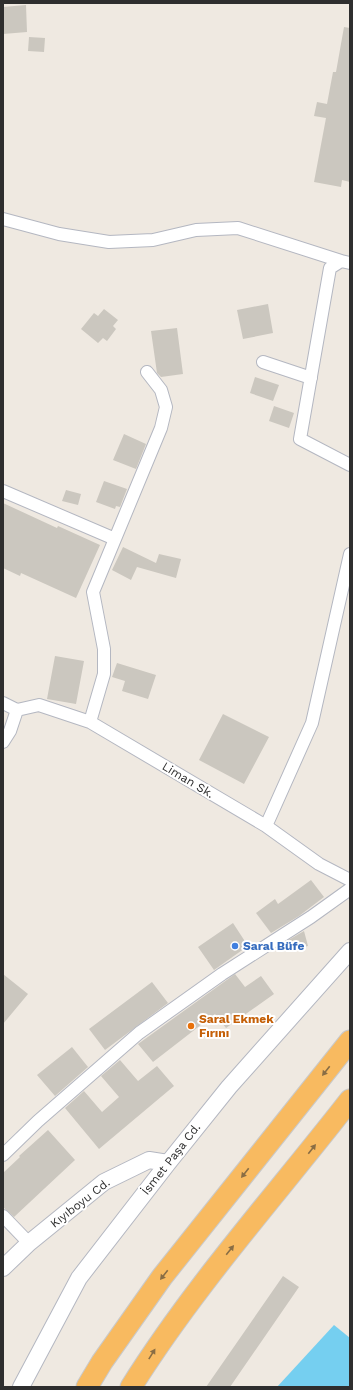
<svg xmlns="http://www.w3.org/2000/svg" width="353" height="1390" font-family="'Work Sans',sans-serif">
	<rect width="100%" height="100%" fill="#efe9e1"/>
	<!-- water -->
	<path fill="#75cff0" d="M334 1325 350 1338V1387H277Z"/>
	<!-- building -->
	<path fill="#cbc7bf" d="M26 5 27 32 3 34V7Z
		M344 27 350 28V182L342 180 341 187 314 182 326 118 314 116 317 102 327 104 333 72H336Z
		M29 37 45 38 44 52 28 51Z
		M268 304 273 333 243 339 237 310Z
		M104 309 118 320 113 326 116 329 107 341 103 338 98 343 81 329 94 313 98 316Z
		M177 328 183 374 161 377 157 373 151 331Z
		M255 377 279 385 273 401 250 393Z
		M274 406 294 413 289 428 269 421Z
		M124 434 146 444 136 469 113 460Z
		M104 481 127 489 120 507 116 506 115 509 96 502Z
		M66 490 81 494 78 505 62 501Z
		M3 503 57 528 58 526 100 545 76 598 21 573 20 576 3 568Z
		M123 547 156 563 159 554 181 559 176 578 137 567 131 580 112 570Z
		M55 656 84 661 76 704 47 699Z
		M117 663 156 675 148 699 122 691 125 681 112 677Z
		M223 714 269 737 244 784 199 760Z
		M311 880 324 897 299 916 271 933 256 913 275 899 278 904Z
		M233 923 248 946 214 970 198 947Z
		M304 931 308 946 288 951 285 942Z
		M3 974 28 994 3 1024Z
		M235 974 245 987 261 976 274 994 226 1028 215 1014 153 1062 138 1044Z
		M152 982 168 1003 105 1050 89 1029Z
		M72 1047 88 1067 55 1096 37 1075Z
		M120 1060 138 1081 157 1066 174 1086 99 1149 65 1108 84 1091 102 1112 119 1097 101 1076Z
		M48 1130 75 1160 14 1217 3 1207V1173L20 1157 19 1156Z
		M283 1276 299 1287 230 1387H206Z"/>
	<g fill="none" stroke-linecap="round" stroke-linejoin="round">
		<defs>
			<path id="minor" d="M3 219 59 234 109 242 153 240 196 230 238 228 341 261
				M350 263 341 261 330 268 300 439 350 465
				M263 362 311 378
				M3 491 115 539
				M3 703 17 710
				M17 710 39 705 90 722 266 826 319 864 350 880
				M90 722 104 674V649L93 592 161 428 166 407 161 390 147 372
				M3 742 10 731 17 710
				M266 826 312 723 350 554
				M3 1155 38 1121 139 1033 222 974 311 917 350 889
				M3 1216 29 1243"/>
			<path id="tertiary" d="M3 1268 29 1243 104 1182 149 1160 168 1163
				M21 1387 79 1278 168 1163 229 1087 350 951"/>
			<path id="trunk" d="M87 1387 102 1362 162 1277 350 1041
				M131 1387C195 1285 276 1195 350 1100"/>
		</defs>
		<!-- minor casing -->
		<use href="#minor" stroke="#b4b7c1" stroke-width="14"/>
		<!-- tertiary casing -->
		<use href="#tertiary" stroke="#b4b7c1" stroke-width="18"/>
		<!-- trunk casing -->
		<use href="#trunk" stroke="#c9c9c9" stroke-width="23"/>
		<!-- minor -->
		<use href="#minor" stroke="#fff" stroke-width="12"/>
		<!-- tertiary -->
		<use href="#tertiary" stroke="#fff" stroke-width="16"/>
		<!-- trunk -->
		<use href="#trunk" stroke="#f8ba60" stroke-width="21"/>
	</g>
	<!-- one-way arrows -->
	<defs><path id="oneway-solid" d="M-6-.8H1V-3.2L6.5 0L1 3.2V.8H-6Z"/></defs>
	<g fill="#896d44">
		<use href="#oneway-solid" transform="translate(326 1071) rotate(128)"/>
		<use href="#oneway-solid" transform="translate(312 1149) rotate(-52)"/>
		<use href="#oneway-solid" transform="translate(245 1173) rotate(128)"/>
		<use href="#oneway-solid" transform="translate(230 1250) rotate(-51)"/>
		<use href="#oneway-solid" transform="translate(164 1275) rotate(128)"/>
		<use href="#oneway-solid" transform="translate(152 1354) rotate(-58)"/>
	</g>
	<!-- markers -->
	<circle fill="#3f7fe0" stroke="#fff" stroke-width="1.5" cx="235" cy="946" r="4"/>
	<circle fill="#e8710a" stroke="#fff" stroke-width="1.5" cx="191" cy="1026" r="4"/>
	<g text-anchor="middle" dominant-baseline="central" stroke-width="4" stroke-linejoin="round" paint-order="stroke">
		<!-- street labels -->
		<g font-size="12" fill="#2e2e2e" stroke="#fff">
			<text transform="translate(188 780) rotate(31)">Liman Sk.</text>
			<text transform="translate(171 1159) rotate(-52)">İsmet Paşa Cd.</text>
			<text transform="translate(80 1203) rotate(-38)">Kıyıboyu Cd.</text>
		</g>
		<!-- shop labels -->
		<g font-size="12" font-weight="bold" fill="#366cbe" stroke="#fff" text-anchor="start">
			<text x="243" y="946">Saral Büfe</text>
		</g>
		<!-- food labels -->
		<g font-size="12" font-weight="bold" fill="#c56008" stroke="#fff" text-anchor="start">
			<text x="199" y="1019">Saral Ekmek<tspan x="199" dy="14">Fırını</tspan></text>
		</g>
	</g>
	<!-- border -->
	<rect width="353" height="1390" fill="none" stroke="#2e2e2e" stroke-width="8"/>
</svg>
